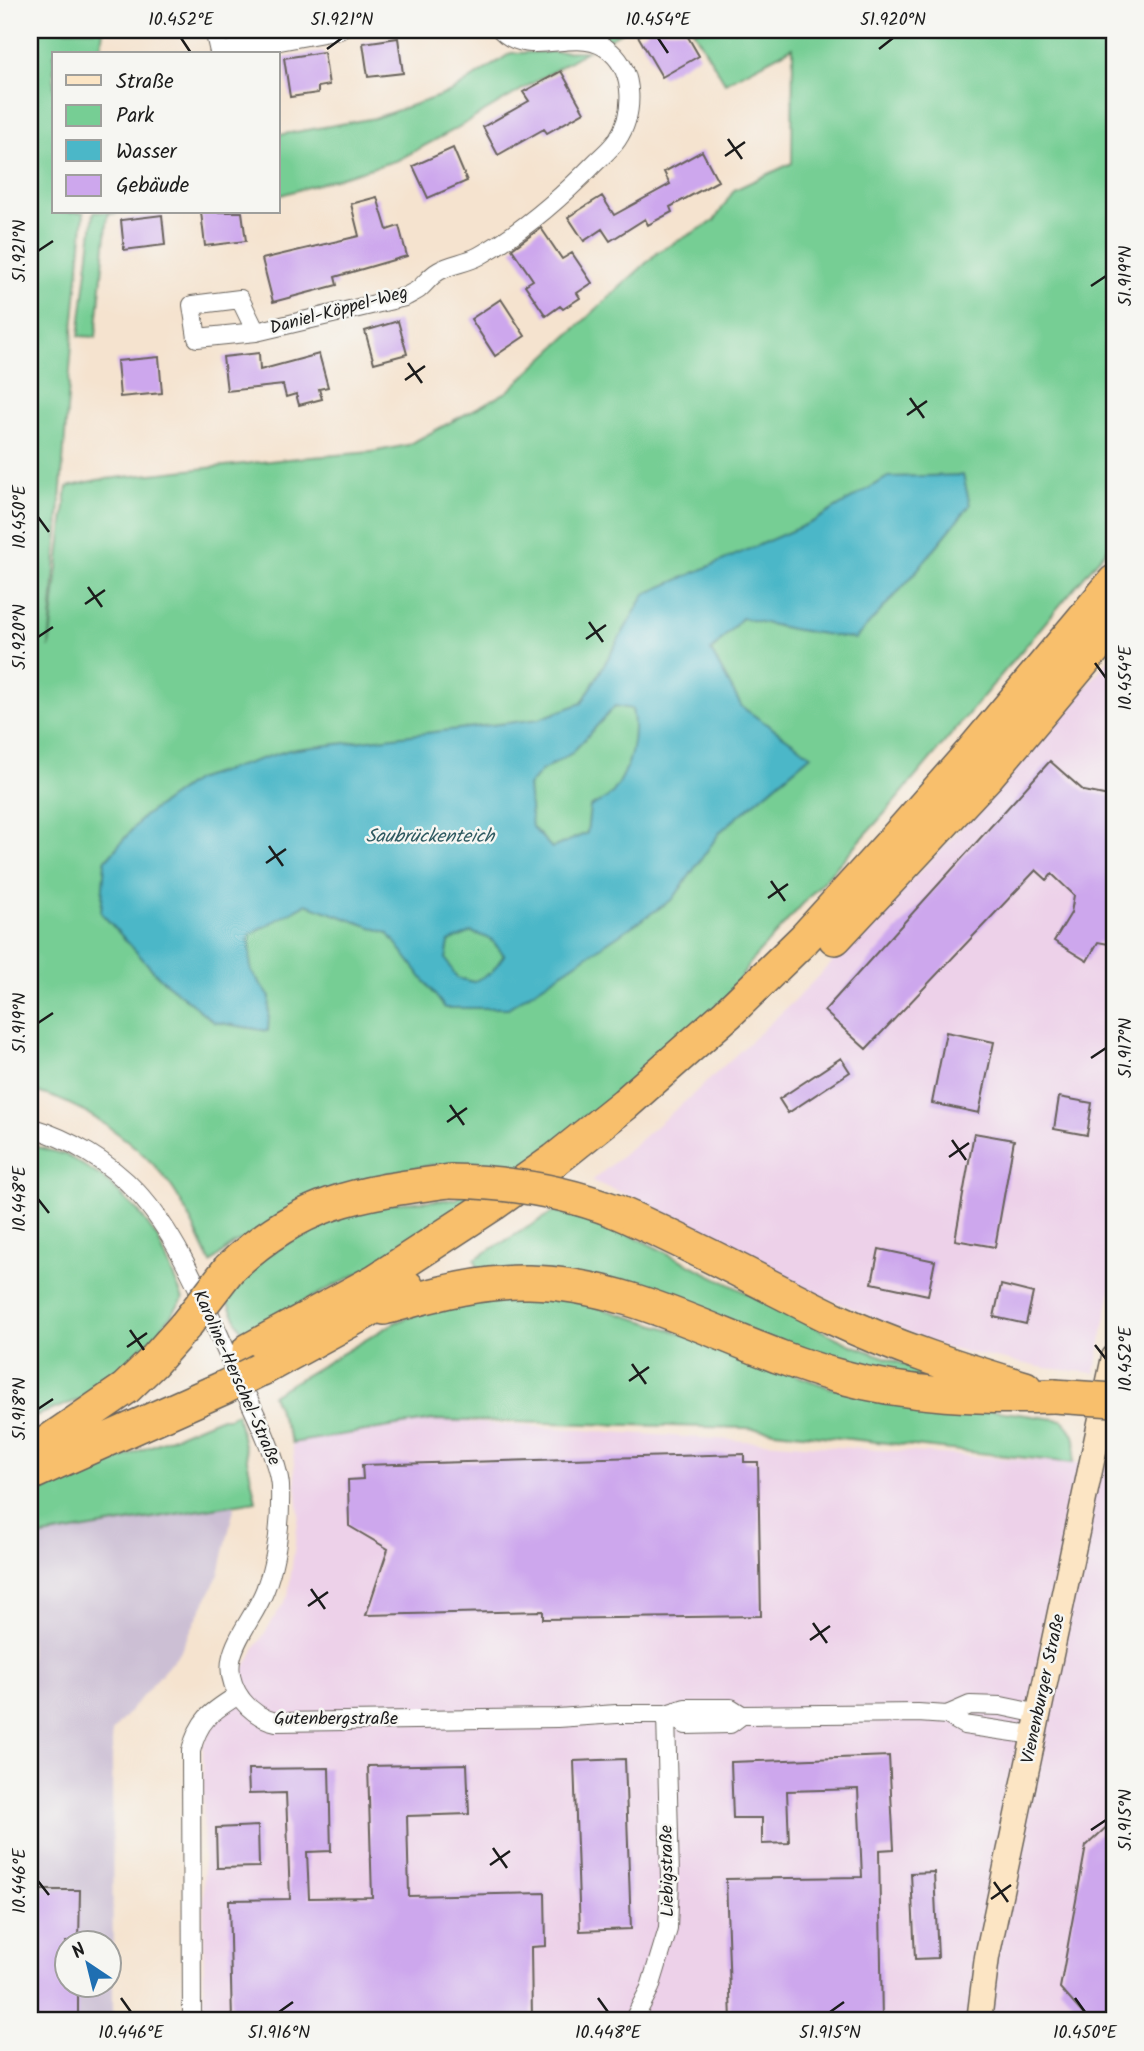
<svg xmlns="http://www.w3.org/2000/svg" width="1144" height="2051" font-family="Kalam,sans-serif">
	<rect width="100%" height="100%" fill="#f6f6f2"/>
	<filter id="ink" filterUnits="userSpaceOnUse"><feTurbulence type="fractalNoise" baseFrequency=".0143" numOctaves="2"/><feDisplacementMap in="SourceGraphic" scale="14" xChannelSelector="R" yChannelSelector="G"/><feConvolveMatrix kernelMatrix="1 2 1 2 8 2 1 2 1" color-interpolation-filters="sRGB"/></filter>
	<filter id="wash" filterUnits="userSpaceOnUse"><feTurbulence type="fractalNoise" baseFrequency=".00686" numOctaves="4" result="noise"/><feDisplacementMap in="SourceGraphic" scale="28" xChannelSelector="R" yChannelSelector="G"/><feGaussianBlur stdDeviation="1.57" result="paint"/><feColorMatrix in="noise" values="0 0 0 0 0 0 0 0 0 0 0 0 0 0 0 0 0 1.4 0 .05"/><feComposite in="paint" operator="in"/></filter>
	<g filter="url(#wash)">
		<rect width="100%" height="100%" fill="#f5e3cf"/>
		<!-- built -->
		<path fill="#edd1e9" d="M1114 652V1274L1095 1373 1045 1368 946 1348 795 1284 636 1199 592 1181 689 1098 794 1001 946 845 1089 684Z
			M433 1420 1073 1463 1114 1461V2021H204L203 1745 254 1650 288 1596 299 1514 292 1443Z"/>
		<!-- industrial -->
		<path fill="#ccbfd4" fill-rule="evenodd" d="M235 1504 219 1574 180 1652 112 1732 113 2021H30V1538ZM66 1942H108V1984H66Z"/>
		<!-- green -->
		<path fill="#76ce94" stroke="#497558" stroke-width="2" d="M30 30H103L100 54H54V212H84L73 330 49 648 67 487 97 480 288 459 372 452 408 445 507 392 658 252 714 221 734 190 792 163 793 47 725 83 693 30H1114V541L885 813 752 960 732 992 645 1071 521 1169 369 1268 243 1333 224 1296 248 1266 353 1206 457 1199 482 1165H432L387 1174 233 1244 211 1263C198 1238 187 1208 171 1186 143 1146 78 1099 30 1091Z
			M510 30H625L609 39C599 36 587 32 576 32 554 32 532 39 510 30Z
			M587 51 452 131 398 160 278 196V135L375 118 451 92 511 53Z
			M94 212H130L108 214 96 337 79 336Z
			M30 1145 66 1155 102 1177 138 1211 158 1239 183 1299 147 1348 95 1394 30 1418Z
			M555 1211 625 1232 849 1344 911 1367 967 1382 948 1388 479 1272 475 1259Z
			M505 1293 570 1299 666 1328 831 1388 1062 1420C1078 1434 1077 1443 1073 1463L747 1428 433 1420 292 1443 272 1395 396 1322 453 1301Z
			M237 1413 256 1501 30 1538V1496L219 1418H228Z"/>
		<!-- water -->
		<path fill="#4bb7c8" stroke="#346a72" stroke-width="2" fill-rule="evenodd" d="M963 475 970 505 910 579 855 639 791 629 742 618 711 651 742 707 811 755 721 831 673 899 508 1008H445L388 933 306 904 249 935 251 971 270 997 268 1031 214 1022 159 977 101 913 105 861 143 817 195 780 289 750 539 719 582 703 645 594 812 522 888 477ZM615 706 632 709C638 736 630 770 613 792 608 799 597 803 590 807L587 833 552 848 532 827 528 786 541 771 572 753ZM471 932 491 939 504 955 491 973 473 982 457 978 446 959 449 942Z"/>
		<g id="blocks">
			<!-- building -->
			<path fill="#cda7ed" d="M649 30H684L699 56 662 77 638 36Z
				M398 38 403 73 368 77 363 43Z
				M324 52 329 85 318 87V93L290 97 284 58Z
				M561 71 584 112 547 133 544 129 498 155 483 127 529 101 523 92Z
				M453 148 467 181 428 198 413 166Z
				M702 151 718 181 670 207 672 212 648 225 645 219 610 241 602 229 584 241 568 217 602 196 614 215 670 184 664 172Z
				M377 197 387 230 399 226 407 256 335 277 337 285 273 302 262 259 359 236 351 204Z
				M201 212H242L246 241 205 246Z
				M162 215 165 245 124 250 121 220Z
				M541 228 562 259 572 253 592 283 577 293 580 298 563 309 560 306 546 316 525 285 533 280 512 249Z
				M501 299 525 336 495 356 471 319Z
				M398 321 407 354 374 363 365 331Z
				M259 353 260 370 319 354 328 387 319 389 322 399 299 405 296 394 286 397 283 385 227 391 223 357Z
				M159 357 162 393 120 397 117 361Z
				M1050 761 1084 791 1114 797V945L1098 942 1087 961 1054 941 1071 913 1074 895 1052 874 1047 880 1036 870 866 1049 824 1011Z
				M946 1032 994 1042 979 1113 932 1103Z
				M841 1058 850 1072 788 1113 779 1099Z
				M1059 1097 1092 1103 1087 1135 1054 1129Z
				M974 1133 1014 1140 995 1247 955 1240Z
				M879 1249 935 1261 928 1295 872 1283Z
				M1001 1285 1033 1293 1026 1324 994 1317Z
				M744 1454V1462H758L761 1616 543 1619V1611L366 1615 388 1549 349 1526 348 1480 363 1479 362 1465Z
				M889 1756 894 1849 879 1850 882 2021H731L726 1879 862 1877 858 1789 787 1791 789 1843 762 1844V1818H733L731 1762Z
				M625 1759 631 1929 580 1931 574 1761Z
				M467 1764 469 1814 407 1816 409 1896 545 1893 546 1946 531 1947 532 2021H232L229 1900 290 1899 286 1793 249 1794 248 1769 329 1768 331 1851 307 1852 309 1898 372 1897 368 1766Z
				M1114 1820V2011L1103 2021H1089L1060 1988 1086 1846Z
				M258 1826 259 1867 217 1868 216 1828Z
				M934 1872 938 1958 915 1959 911 1873Z
				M30 1890H80L79 1942H66V1984H78V2021H30Z"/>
		</g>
	</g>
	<g filter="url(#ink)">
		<use href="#blocks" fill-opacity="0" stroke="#68625b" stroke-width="2"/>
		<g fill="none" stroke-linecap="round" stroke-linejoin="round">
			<defs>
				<path id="street" d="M214 30 219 52 340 30
					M256 332 240 299 192 305 197 338 256 332 405 297C410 294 415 292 419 289 426 283 430 276 439 271 451 264 466 263 479 256 522 232 560 199 595 163 602 156 611 149 617 140 634 115 635 73 611 52 580 23 531 61 501 30
					M30 1127C70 1139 109 1162 137 1192 181 1239 207 1310 234 1368 247 1397 278 1456 280 1486 281 1521 278 1557 265 1590 250 1629 211 1658 242 1700 251 1711 262 1719 276 1722L557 1718 617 1714H666L685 1708H731L742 1715 918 1713 947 1715 964 1725 1033 1735
					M666 1714 686 1725 730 1724 742 1715
					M947 1715 970 1705 1001 1706 1039 1714
					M192 2021 191 1751C199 1719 211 1712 238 1695
					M633 2021 650 1988 668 1929 670 1878 666 1714"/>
				<path id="secondary" d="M979 2021 987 1957 1002 1886 1114 1357"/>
				<path id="highway" d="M835 938 988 775 1114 625
					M615 1211C690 1243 761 1283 835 1319 896 1348 960 1368 1025 1388
					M229 1269C300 1201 357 1193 450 1181
					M384 1308C432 1295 479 1281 529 1282 640 1284 734 1348 838 1376 910 1396 979 1398 1054 1396
					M249 1350 375 1281 493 1204 555 1160 625 1104 727 1014 804 939 895 839 970 754 1114 582
					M262 1369 366 1312 407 1287
					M49 1441 126 1388 153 1362 185 1326
					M30 1474 223 1388"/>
			</defs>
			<!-- street casing -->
			<use href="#street" stroke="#68625b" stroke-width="20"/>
			<!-- secondary casing -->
			<use href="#secondary" stroke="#68625b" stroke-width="27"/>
			<!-- highway casing -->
			<use href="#highway" stroke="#68625b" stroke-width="36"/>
			<!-- street -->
			<use href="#street" stroke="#fff" stroke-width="18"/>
			<!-- secondary -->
			<use href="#secondary" stroke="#fce5c4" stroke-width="24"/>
			<!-- highway -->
			<use href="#highway" stroke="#f8bf6c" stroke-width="33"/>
			<defs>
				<path id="highway-bridge" d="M450 1181C508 1182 561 1190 615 1211
					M185 1326 229 1269
					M223 1388 259 1370
					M1054 1396 1114 1400"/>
			</defs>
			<!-- highway-bridge casing -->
			<use href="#highway-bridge" stroke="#68625b" stroke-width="36" stroke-linecap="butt"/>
			<!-- highway-bridge -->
			<use href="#highway-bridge" stroke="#f8bf6c" stroke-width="33"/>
		</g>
	</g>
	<!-- ticks -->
	<path fill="none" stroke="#1c1c1c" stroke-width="2.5" d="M181 38 191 53M658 38 668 53M327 49 342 38M879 49 893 38M728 139 742 159M725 156 745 142M38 251 53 241M1091 286 1106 276M408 363 422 383M405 380 425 366M910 398 924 418M907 415 927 401M38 517 49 532M88 587 102 607M85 604 105 590M589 622 603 642M38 637 53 627M586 639 606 625M1095 663 1106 678M269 846 283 866M266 863 286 849M771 881 785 901M768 898 788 884M38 1023 53 1013M1091 1058 1106 1048M450 1105 464 1125M447 1122 467 1108M952 1140 966 1160M949 1157 969 1143M38 1199 49 1213M130 1330 144 1350M1095 1345 1106 1359M127 1347 147 1333M632 1364 646 1384M629 1381 649 1367M38 1409 53 1399M311 1589 325 1609M308 1606 328 1592M813 1623 827 1643M810 1640 830 1626M1091 1830 1106 1820M493 1848 507 1868M490 1865 510 1851M38 1881 49 1895M994 1882 1008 1902M991 1899 1011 1885M121 1998 131 2012M598 1998 608 2012M1075 1998 1085 2012M279 2012 293 2002M830 2012 844 2002"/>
	<g text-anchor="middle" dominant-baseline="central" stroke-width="5" stroke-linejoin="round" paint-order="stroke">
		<!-- street labels -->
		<g font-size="18" fill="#1c1c1c" stroke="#f6f6f2">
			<text transform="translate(339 311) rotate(-15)">Daniel-Köppel-Weg</text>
			<text transform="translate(236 1378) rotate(66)">Karoline-Herschel-Straße</text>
			<text transform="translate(1044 1689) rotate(-78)">Vienenburger Straße</text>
			<text x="336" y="1719">Gutenbergstraße</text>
			<text transform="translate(668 1871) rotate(-91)">Liebigstraße</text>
		</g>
		<!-- water labels -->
		<g font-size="19" font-style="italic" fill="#2f5a61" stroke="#f6f6f2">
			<text x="430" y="837">Saubrückenteich</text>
		</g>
	</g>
	<!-- margin -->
	<rect width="1144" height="2051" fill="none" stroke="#f6f6f2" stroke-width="77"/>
	<!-- legend -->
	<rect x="52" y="52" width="228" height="161" fill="#f6f6f2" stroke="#9f9f9c" stroke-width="2"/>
	<rect x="66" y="75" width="35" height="10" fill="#fce5c4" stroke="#9f9f9c" stroke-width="2"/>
	<text x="116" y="88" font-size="21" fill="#1c1c1c">Straße</text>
	<rect x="66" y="105" width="35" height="21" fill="#76ce94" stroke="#9f9f9c" stroke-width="2"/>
	<text x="116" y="122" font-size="21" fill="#1c1c1c">Park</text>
	<rect x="66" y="140" width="35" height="21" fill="#4bb7c8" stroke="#9f9f9c" stroke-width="2"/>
	<text x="116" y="158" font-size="21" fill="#1c1c1c">Wasser</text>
	<rect x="66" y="175" width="35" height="21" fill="#cda7ed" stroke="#9f9f9c" stroke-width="2"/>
	<text x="116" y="192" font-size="21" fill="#1c1c1c">Gebäude</text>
	<!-- north arrow -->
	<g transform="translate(88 1964) rotate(325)"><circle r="33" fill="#f6f6f2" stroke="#9f9f9c" stroke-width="2"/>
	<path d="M0-5L12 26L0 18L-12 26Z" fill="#1f6fb2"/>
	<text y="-10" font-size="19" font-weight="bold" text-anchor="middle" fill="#1c1c1c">N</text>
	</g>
	<rect x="38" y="38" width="1068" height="1974" fill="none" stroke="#1c1c1c" stroke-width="2.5"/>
	<g font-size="18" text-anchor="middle" fill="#1c1c1c">
		<text x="181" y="25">10.452°E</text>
		<text x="342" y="25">51.921°N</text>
		<text x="658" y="25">10.454°E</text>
		<text x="893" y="25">51.920°N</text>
		<text transform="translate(19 251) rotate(-90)" y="6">51.921°N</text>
		<text transform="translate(1125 276) rotate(-90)" y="6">51.919°N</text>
		<text transform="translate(19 517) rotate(-90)" y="6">10.450°E</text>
		<text transform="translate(19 637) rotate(-90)" y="6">51.920°N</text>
		<text transform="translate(1125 678) rotate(-90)" y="6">10.454°E</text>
		<text transform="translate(19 1023) rotate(-90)" y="6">51.919°N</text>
		<text transform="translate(1125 1048) rotate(-90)" y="6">51.917°N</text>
		<text transform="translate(19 1199) rotate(-90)" y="6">10.448°E</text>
		<text transform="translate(1125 1359) rotate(-90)" y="6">10.452°E</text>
		<text transform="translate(19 1409) rotate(-90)" y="6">51.918°N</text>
		<text transform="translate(1125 1820) rotate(-90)" y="6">51.915°N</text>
		<text transform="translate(19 1881) rotate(-90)" y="6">10.446°E</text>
		<text x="131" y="2038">10.446°E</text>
		<text x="279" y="2038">51.916°N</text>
		<text x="608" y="2038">10.448°E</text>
		<text x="830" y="2038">51.915°N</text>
		<text x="1085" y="2038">10.450°E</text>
	</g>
</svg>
